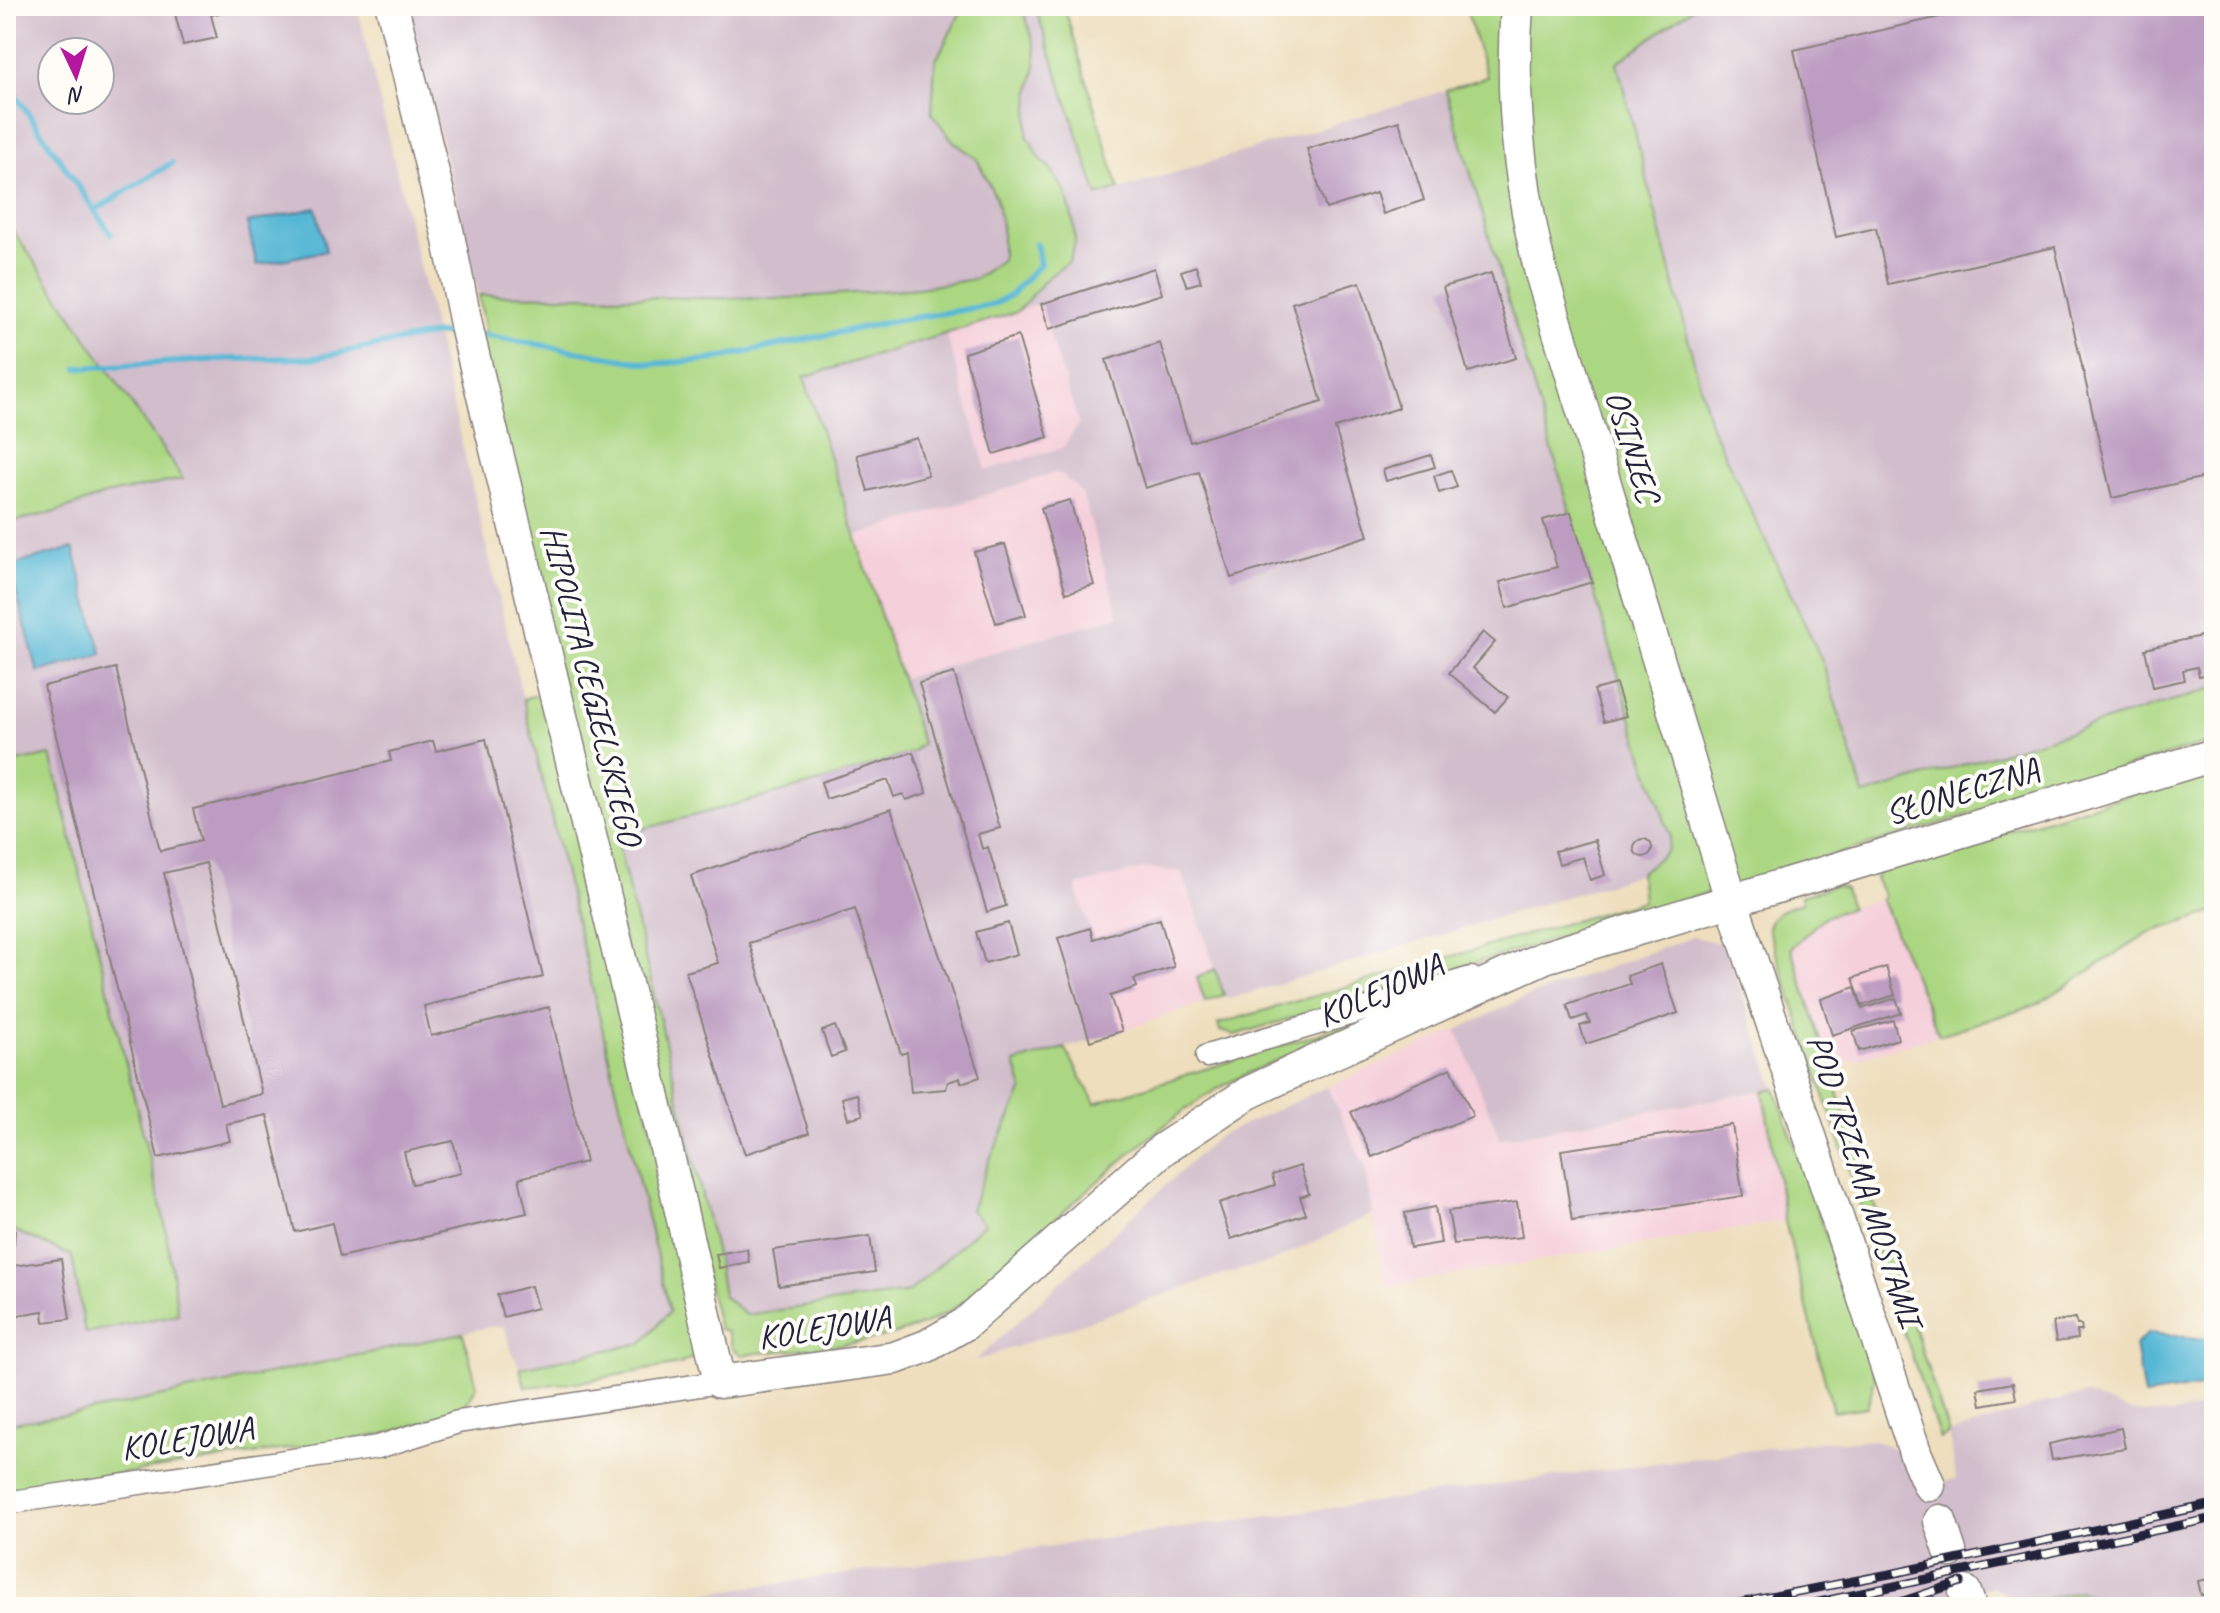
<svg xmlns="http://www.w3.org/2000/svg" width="2220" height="1613" font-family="Caveat,sans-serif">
	<rect width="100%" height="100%" fill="#fdfcf7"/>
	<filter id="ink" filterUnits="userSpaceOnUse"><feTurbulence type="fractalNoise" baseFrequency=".0125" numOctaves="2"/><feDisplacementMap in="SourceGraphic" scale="16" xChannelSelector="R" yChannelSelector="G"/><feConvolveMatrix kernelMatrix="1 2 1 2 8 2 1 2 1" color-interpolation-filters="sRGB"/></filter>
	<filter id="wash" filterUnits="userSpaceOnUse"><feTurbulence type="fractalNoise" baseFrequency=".006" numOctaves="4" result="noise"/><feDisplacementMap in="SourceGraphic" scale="32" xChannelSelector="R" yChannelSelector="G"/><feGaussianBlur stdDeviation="1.8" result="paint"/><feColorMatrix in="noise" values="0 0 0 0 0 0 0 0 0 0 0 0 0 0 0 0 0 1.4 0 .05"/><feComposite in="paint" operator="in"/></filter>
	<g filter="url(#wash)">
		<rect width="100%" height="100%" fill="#eedebd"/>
		<!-- built -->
		<path fill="#f5cfda" d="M1041 304 1079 424 1062 448 986 471 946 333Z
			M1055 473 1062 475 1082 493 1119 616 901 679 857 536Z
			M1147 868 1182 872 1224 995 1122 1031 1076 886Z
			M1881 898 1939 1035 1829 1067 1791 948 1824 917Z
			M1457 1030 1501 1139 1763 1091 1785 1221 1386 1286 1362 1168 1327 1087Z"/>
		<!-- industrial -->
		<path fill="#d1bdcb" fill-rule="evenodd" d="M6 6H357L670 1311 642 1343 520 1368 511 1350 504 1326 490 1327 97 1410 6 1424V1227L72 1256 85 1333 178 1313 52 756 6 764V523L56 512 105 495 182 478 6 217ZM52 52H100V100H52Z
			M409 6H1035L1098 196 1446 90 1670 836 1667 851 1640 873 1621 880 1230 999 1224 995 1182 872 1147 868 1076 886 1122 1031 1015 1063 1023 1090 985 1224 909 1292 745 1315 723 1295 716 1254 616 835 821 782 913 752 901 679 1119 616 1082 493 1062 475 1055 473 857 536 776 299 479 295ZM1040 304 1079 424 1062 448 986 470 946 333Z
			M1695 6H2214V688L1864 795 1822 660 1710 424 1617 63Z
			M1693 937 1724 944 1775 1088 1500 1139 1457 1030 1524 998Z
			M1327 1087 1366 1169 1373 1214 1269 1263 1223 1274 975 1361 1219 1136Z
			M2085 1394 2131 1412 2169 1414 2214 1406V1607H2203L2201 1600 2159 1607 2123 1606 2079 1591 2024 1604 1992 1587 1955 1594 1958 1607H604L1812 1442 1875 1440 1897 1450 1909 1465 1918 1487 1956 1479 1949 1434 2045 1403Z"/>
		<!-- green -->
		<path fill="#acd782" stroke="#677c5e" stroke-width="2" d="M964 6H1017L1025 15 1035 47 1036 65 1030 93 1027 135 1039 157 1050 168 1066 193 1074 225 1075 243 1069 262 1047 278 1017 312 804 377 922 743 913 752 821 782 616 836 716 1254 723 1295 745 1315 909 1292 984 1224 971 1210 990 1159 1023 1090 1015 1063 1065 1048 1095 1103 1386 1013 1384 1019C1317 1046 1243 1067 1185 1110 1135 1147 1087 1190 1041 1232 1007 1263 965 1309 922 1325 867 1347 801 1348 742 1355L733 1349 727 1331 719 1329 476 334H486L479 295 776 299 918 288 975 279 1002 260V229L996 198 977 159 954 142 932 114 935 62Z
			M1035 6H1064L1119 189 1098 196Z
			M1465 6H1695L1617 63 1710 424 1822 660 1864 795 2214 688V741L1235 1035 1220 1031 1218 1024 1643 901 1640 873 1667 851 1670 836 1635 731 1446 90 1487 77Z
			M6 220 183 479 105 495 56 512 6 523Z
			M546 692 701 1337 692 1339 695 1356 680 1364 579 1382 525 1387 520 1368 642 1343 670 1311 523 699Z
			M51 755 165 1224 178 1314 85 1333 72 1256 6 1227V764Z
			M2214 769V912L2148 933 2036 1005 1939 1035 1881 898 1884 896 1875 878 1879 870Z
			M1835 885 1845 889 1851 908 1824 917 1791 948 1949 1434 1940 1439 1768 929C1770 911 1787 908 1802 903L1801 896Z
			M1215 969 1224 995 1205 1002 1197 978Z
			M1775 1088 1875 1378 1867 1407 1833 1412 1785 1221 1763 1091Z
			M463 1333 477 1386 467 1403 426 1422 381 1435 6 1491V1424L97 1410Z
			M2079 1591 2123 1606 2159 1607 2202 1600 2203 1607H2013Z"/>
		<!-- water -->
		<path fill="#56b7d5" stroke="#3c6c88" stroke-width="2" d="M316 208 326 251 257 265 247 223Z
			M73 548 102 654 38 672 9 566Z
			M2149 1333 2214 1340V1385L2144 1396 2135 1345Z"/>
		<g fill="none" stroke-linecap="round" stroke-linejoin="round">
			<!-- stream -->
			<path stroke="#56b7d5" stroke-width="6" d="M6 81 111 234
				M95 210 172 163
				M477 334 651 364 709 360 888 322 992 305 1011 295 1040 264 1036 244
				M78 368 226 359 314 358 434 334H458"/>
		</g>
		<g id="blocks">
			<!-- building -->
			<path fill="#bc9cc1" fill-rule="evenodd" d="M173 6H242V7L211 15 217 38 183 45Z
				M1988 6H2214V475L2112 498 2055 247 1888 284 1876 228 1836 237 1794 50Z
				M1399 121 1424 200 1383 214 1376 193 1326 209 1307 149Z
				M1196 266 1201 282 1187 286 1181 271Z
				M1154 268 1162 294 1049 329 1041 304Z
				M1491 273 1516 358 1468 372 1443 287Z
				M1360 282 1399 408 1335 428 1368 536 1231 578 1199 472 1145 488 1106 360 1160 343 1190 442 1322 402 1292 303Z
				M1018 336 1048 437 994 454 964 353Z
				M917 438 928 475 868 491 857 455Z
				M1431 455 1435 467 1386 481 1383 470Z
				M1451 470 1457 487 1439 493 1434 476Z
				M1070 500 1094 585 1066 593 1041 508Z
				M1571 512 1592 582 1507 608 1500 582 1557 567 1543 520Z
				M1005 544 1026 615 996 623 974 552Z
				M1483 632 1495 642 1473 668 1508 697 1495 712 1449 673Z
				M2214 633V673L2199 676 2197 667 2183 670 2185 680 2153 687 2145 649Z
				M116 668 160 851 201 841 193 809 391 761 389 752 433 741 436 751 486 739 543 977 424 1006 431 1036 549 1007 586 1162 519 1178 527 1213 340 1257 332 1223 295 1232 267 1115 226 1124 230 1141 158 1158 44 686ZM206 863 262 1094 220 1104 164 873ZM453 1141 461 1173 412 1184 404 1152Z
				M954 673 1000 828 978 834 982 849 988 847 1006 906 987 912 919 683Z
				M1616 684 1626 716 1604 722 1594 690Z
				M913 752 927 793 906 800 903 794 894 797 888 780 826 799 821 782Z
				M891 809 980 1077 961 1083 960 1078 948 1082 946 1089 911 1092 907 1052 901 1054 855 909 749 943 809 1133 745 1154 686 972 718 963 691 876Z
				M1634 848a9 9 0 1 1 18 0a9 9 0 1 1-18 0Z
				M1595 840 1605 875 1590 880 1583 857 1559 864 1555 851Z
				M1160 919 1174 967 1134 979 1137 987 1110 996 1122 1031 1090 1041 1058 938 1090 928 1093 939Z
				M1008 923 1017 954 985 963 976 932Z
				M1661 964 1678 1013 1586 1044 1580 1026 1590 1023 1587 1015 1572 1020 1567 1005 1630 984 1627 976Z
				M1886 967 1895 995 1862 1006 1853 978Z
				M1855 987 1862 1009 1896 998 1901 1013 1832 1035 1821 999Z
				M1893 1020 1898 1039 1859 1051 1853 1031Z
				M835 1026 845 1052 831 1057 822 1031Z
				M1451 1068 1473 1116 1372 1157 1351 1112Z
				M857 1094 863 1115 848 1119 842 1098Z
				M1732 1125 1743 1196 1572 1221 1561 1150Z
				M1300 1166 1309 1194 1300 1197 1306 1214 1231 1239 1219 1203 1275 1185 1272 1175Z
				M1517 1202 1522 1237 1454 1244 1448 1211Z
				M1435 1207 1441 1243 1410 1248 1405 1213Z
				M6 1230H15L14 1245 6 1244Z
				M870 1236 875 1272 779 1286 773 1250Z
				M747 1249 749 1262 719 1268 716 1254Z
				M61 1259 70 1319 44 1322 43 1311 6 1317V1267Z
				M531 1286 537 1308 503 1317 497 1295Z
				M2075 1318 2077 1325H2081L2082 1331H2077L2078 1339 2056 1342 2053 1322Z
				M2013 1383 2016 1399 1981 1405 1978 1389Z
				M2121 1428 2125 1448 2052 1460 2049 1444Z
				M2214 1578V1593L2201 1595 2198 1581Z"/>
		</g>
	</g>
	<g filter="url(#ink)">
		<use href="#blocks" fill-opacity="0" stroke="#88807c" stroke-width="2"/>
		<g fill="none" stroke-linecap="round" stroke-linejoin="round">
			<defs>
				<path id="street" d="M1207 1056 1471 978
					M6 1503 378 1447 458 1422 720 1382"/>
				<path id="secondary" d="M392 6 447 230 468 334 677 1193 720 1382 895 1358 927 1346 965 1324 1163 1149 1248 1093 1333 1053 1545 957 2214 755
					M1517 6C1510 97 1519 184 1541 273L1731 899 1916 1455 1929 1485
					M1940 1521 1950 1551
					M1965 1592 1970 1607"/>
			</defs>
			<!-- street casing -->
			<use href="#street" stroke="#88807c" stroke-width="25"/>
			<!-- secondary casing -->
			<use href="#secondary" stroke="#88807c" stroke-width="35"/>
			<!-- street -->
			<use href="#street" stroke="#fff" stroke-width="22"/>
			<!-- secondary -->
			<use href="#secondary" stroke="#fff" stroke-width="32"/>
			<defs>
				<path id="rail" d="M1718 1607 1895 1573 2214 1504
					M1796 1607 2214 1518
					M1885 1607 1961 1582"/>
			</defs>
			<!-- rail casing -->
			<use href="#rail" stroke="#22223b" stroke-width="9"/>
			<!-- rail -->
			<use href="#rail" stroke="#fdfcf7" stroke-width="6" stroke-dasharray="18" stroke-linecap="butt"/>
		</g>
	</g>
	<g text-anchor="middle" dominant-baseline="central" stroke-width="8" stroke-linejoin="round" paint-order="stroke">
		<!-- street labels -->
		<g font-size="34" fill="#22223b" stroke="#fdfcf7">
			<text transform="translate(1633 446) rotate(73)">OSINIEC</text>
			<text transform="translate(592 685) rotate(76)">HIPOLITA CEGIELSKIEGO</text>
			<text transform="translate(1962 791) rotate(-17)">SŁONECZNA</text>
			<text transform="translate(1380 990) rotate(-24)">KOLEJOWA</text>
			<text transform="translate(1865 1180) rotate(72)">POD TRZEMA MOSTAMI</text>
			<text transform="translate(824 1327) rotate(-9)">KOLEJOWA</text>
			<text transform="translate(187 1438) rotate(-9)">KOLEJOWA</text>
		</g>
	</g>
	<!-- margin -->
	<rect width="2220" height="1613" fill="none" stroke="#fdfcf7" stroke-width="32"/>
	<!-- north arrow -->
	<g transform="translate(76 76) rotate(176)"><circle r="38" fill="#fdfcf7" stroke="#a5a5ac" stroke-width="2"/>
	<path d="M0-6L14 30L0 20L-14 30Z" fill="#b5179e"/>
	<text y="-12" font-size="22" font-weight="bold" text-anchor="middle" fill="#22223b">N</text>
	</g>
</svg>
